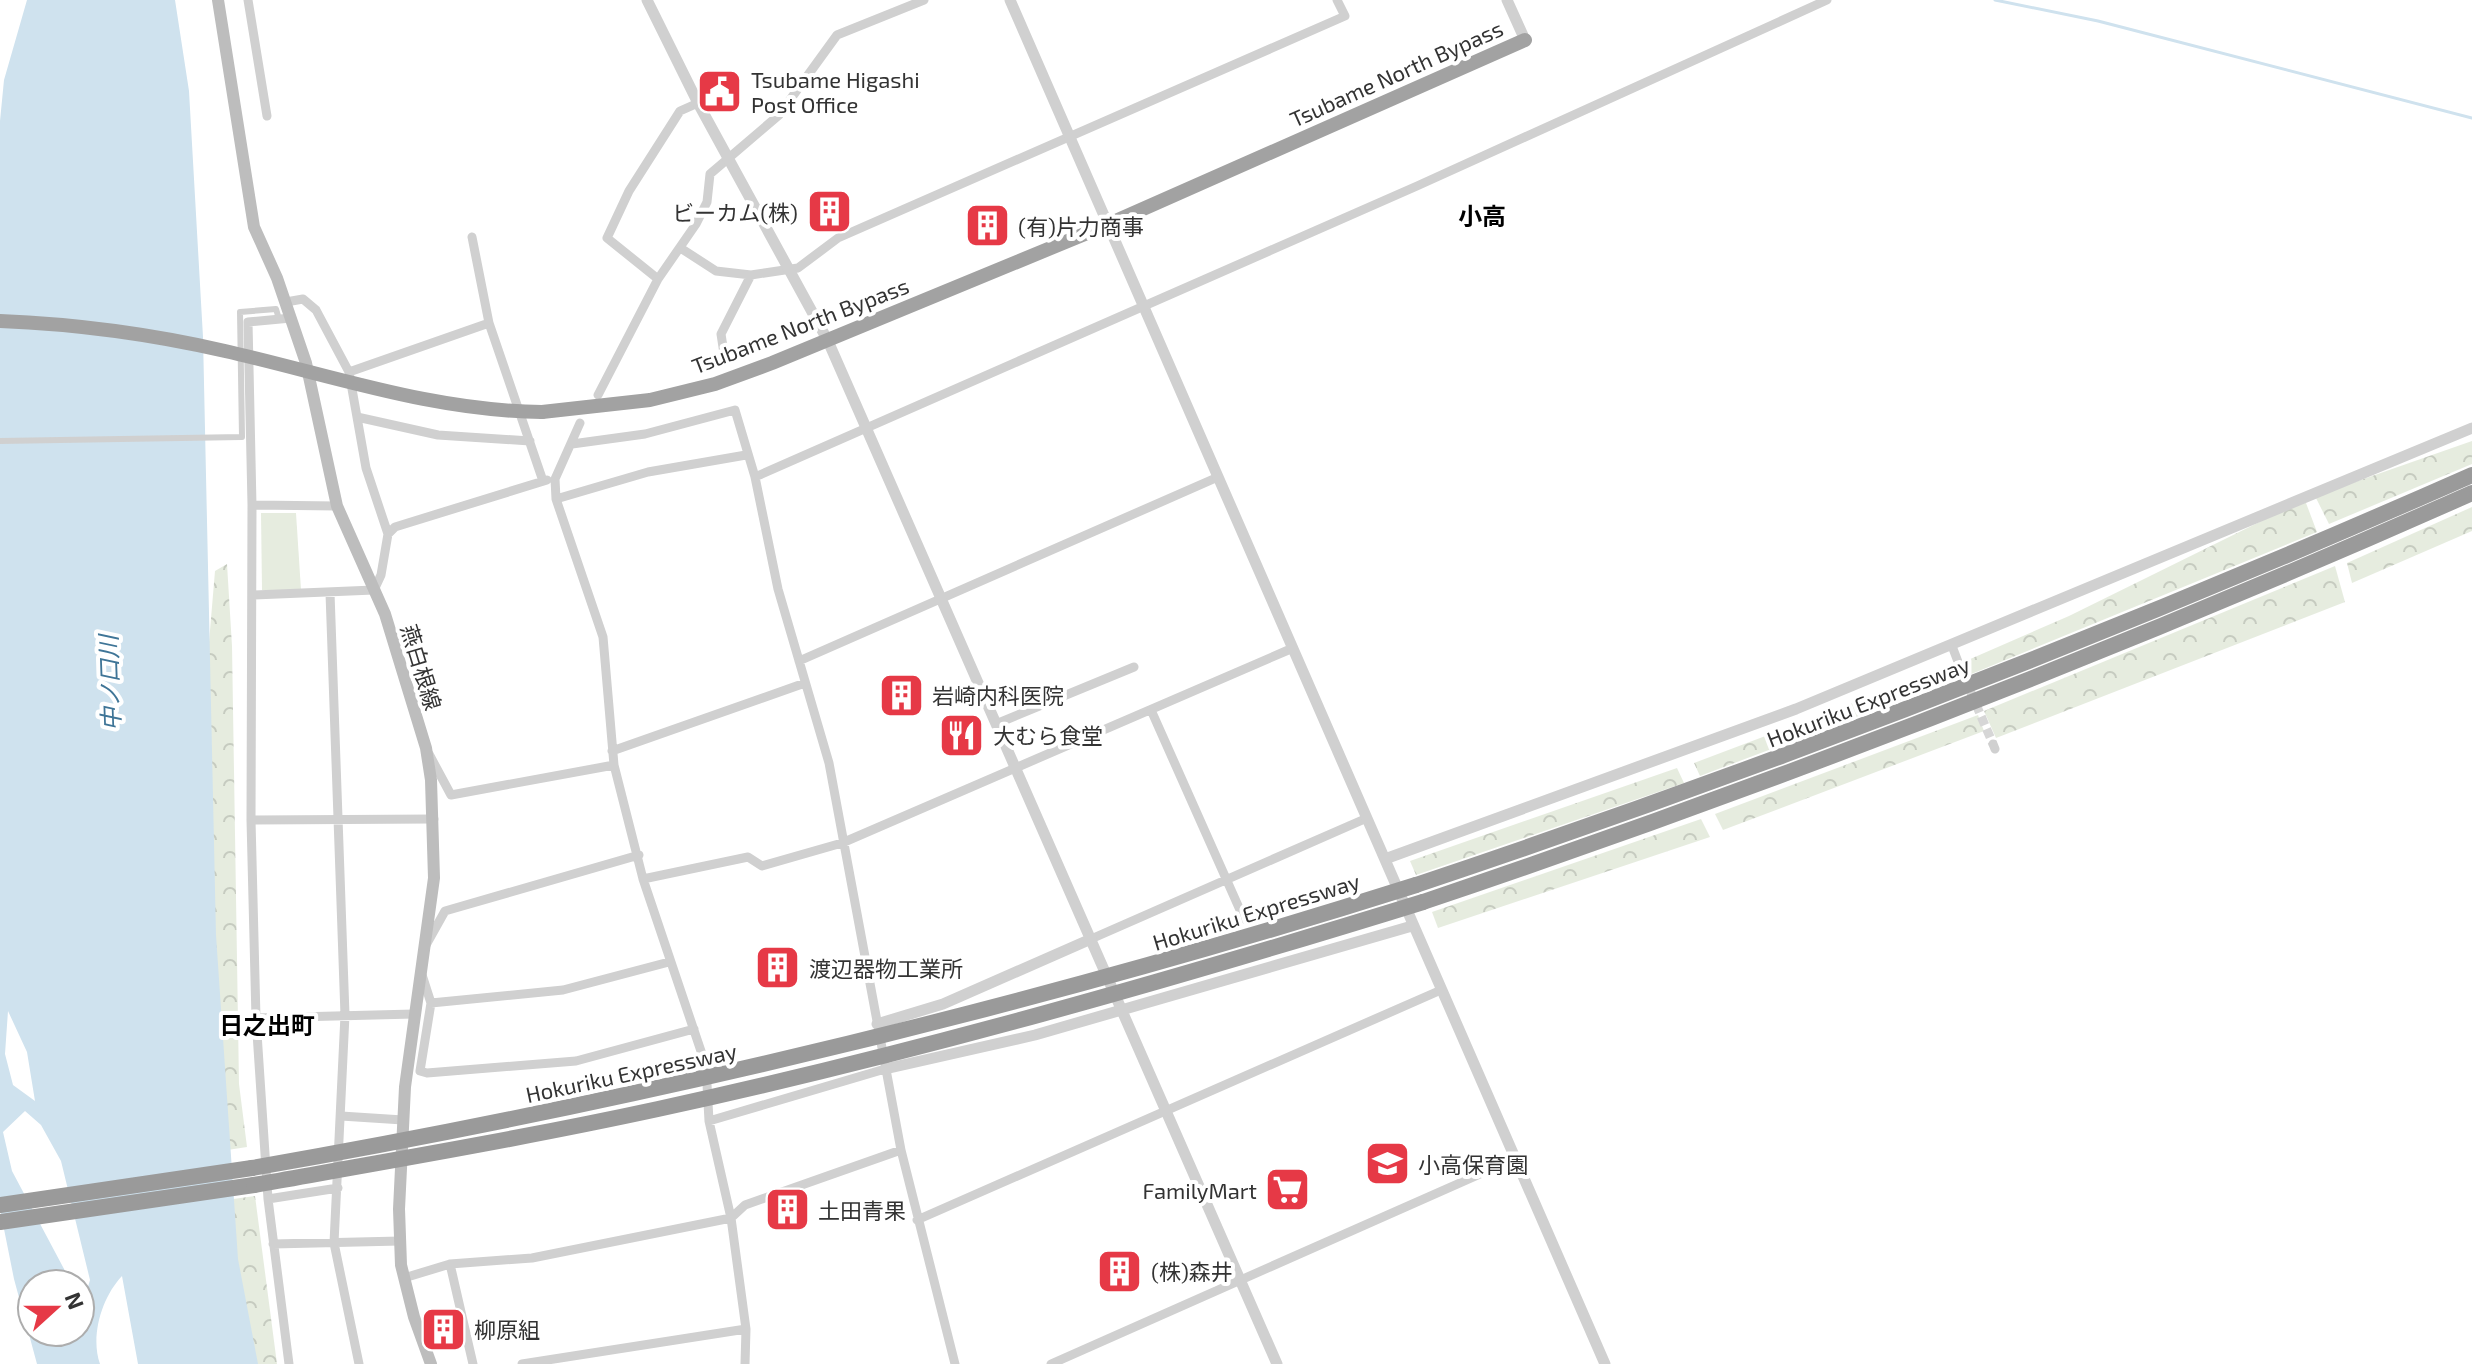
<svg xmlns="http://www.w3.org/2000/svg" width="2472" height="1364" font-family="'Exo 2','Noto Sans JP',sans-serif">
	<defs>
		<pattern id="forest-crowns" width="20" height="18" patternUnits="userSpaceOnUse" patternTransform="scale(2)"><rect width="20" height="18" fill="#e6ecdf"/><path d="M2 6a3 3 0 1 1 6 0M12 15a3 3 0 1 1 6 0" fill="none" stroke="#c6cbc0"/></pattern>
	</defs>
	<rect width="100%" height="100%" fill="#fff"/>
	<!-- green -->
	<path fill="#e6ecdf" d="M261 513H296L301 590H262Z"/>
	<!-- forest -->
	<path fill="url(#forest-crowns)" d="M2472 441V464L2329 524 2315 496Z
		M2298 503H2306L2317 532 1969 675 1968 660 2069 616Z
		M2472 507V531L2352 583 2347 563Z
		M227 564 232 646 239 1084 247 1147 221 1151 207 666 215 571Z
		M2335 566 2345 602 1996 738 1984 711Z
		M1951 666 1959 678 1700 776 1694 763Z
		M1978 715 1984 731 1723 830 1715 814Z
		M1677 768 1684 783 1416 875 1410 861Z
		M1701 819 1710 837 1438 928 1432 912Z
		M255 1196 277 1364H249L226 1200Z"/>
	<!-- water -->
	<path fill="#cfe2ee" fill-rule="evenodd" d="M27 0H175L189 91 203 337 216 935 238 1259 258 1364H138L122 1276C102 1297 90 1336 100 1364H37L14 1279 0 1209V121L4 80ZM8 1011 27 1052 35 1101 13 1085 5 1054ZM25 1111 41 1125 61 1161 90 1280 83 1304 80 1301V1332H32V1284H72L12 1171 3 1132Z"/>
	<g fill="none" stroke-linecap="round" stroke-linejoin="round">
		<!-- stream -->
		<path stroke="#cfe2ee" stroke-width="3" d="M1995 0 2098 21 2472 118"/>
		<!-- minor-tunnel -->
		<path stroke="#d6d6d6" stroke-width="9" stroke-dasharray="9 4.5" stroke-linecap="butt" d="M1960 667 1993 744"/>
		<!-- pedestrian -->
		<path stroke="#d0d0d0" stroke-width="6" d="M0 441 242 437 240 312 276 309 279 319"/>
		<!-- minor -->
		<path stroke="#d0d0d0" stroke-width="9" d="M248 0 267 116
			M472 237 489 323 543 481
			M682 249 716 271 751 275 798 268 838 238 1345 16 1337 0
			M658 279 607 238 629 191 680 111 698 103
			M291 318 248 322 252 505 251 820 434 819
			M725 360 721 334 751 275
			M349 372 489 323
			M598 395 658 279 696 224 707 202 710 174 779 115 837 35 924 0
			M357 417 438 435 530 441
			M580 423 555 479 556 499 603 637 614 765 643 879 706 1066 709 1121 731 1218 746 1329 745 1364
			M572 444 645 434 735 410 755 477 778 589 829 763 901 1150 955 1364
			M755 477 1417 186 1827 0
			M556 499 648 472 746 455
			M252 505 337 506
			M388 534 395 527 547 480
			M330 593 345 1015 334 1243 359 1364
			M253 595 374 590 381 575 388 534 366 468 349 372 316 310 303 299 286 302
			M1952 646 1960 667
			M799 661 1218 477
			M1151 710 1244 919
			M996 724 1134 667
			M1993 744 1995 749
			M612 751 805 683
			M429 754 451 795 614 765
			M251 820 256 1018 414 1014
			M643 879 748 857 762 866 842 843 1293 648
			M1091 939 1367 818
			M426 945 445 911 639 855
			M422 975 431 1003 563 990 669 962
			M431 1003 420 1071 427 1073 576 1061 694 1029
			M256 1018 268 1199 338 1188
			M341 1116 403 1120
			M709 1121 885 1069
			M268 1199 289 1364
			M917 1220 1441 990
			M273 1244 400 1241
			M450 1264 473 1364
			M404 1278 450 1264 532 1258 731 1218 745 1205 901 1150
			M522 1364 746 1329
			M1051 1364 1514 1159"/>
		<!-- tertiary -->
		<path stroke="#d0d0d0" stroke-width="11" d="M647 0 698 103 828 341 1277 1364
			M1010 0 1605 1364
			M1507 0 1525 40
			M1385 859 1796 709 2472 428
			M877 1024 943 1004 1091 939
			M885 1069 1035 1035 1412 926"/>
		<!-- secondary -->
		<path stroke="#bdbdbd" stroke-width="12" d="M218 0 254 227 277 278 306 363 337 506 385 614 426 748 431 780 434 878 405 1087 399 1209 401 1265 414 1317 431 1364"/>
		<!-- trunk -->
		<path stroke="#a2a2a2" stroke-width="14" d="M542 412 650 400 715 384 772 363 1109 224 1525 40"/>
		<!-- motorway -->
		<path stroke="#9a9a9a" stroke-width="16" d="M1416 885C1775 765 2126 628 2472 475
			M1423 902C1779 782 2128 646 2472 493
			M0 1205 252 1168
			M0 1222 254 1185"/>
		<!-- trunk-bridge -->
		<path stroke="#a2a2a2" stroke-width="14" d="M0 321C75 324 151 334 225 351 331 375 432 411 542 412"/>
		<!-- motorway-bridge -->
		<path stroke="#9a9a9a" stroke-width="16" d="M252 1168C647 1099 1034 1006 1416 885
			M254 1185C389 1161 524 1138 658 1109 916 1053 1171 980 1423 902"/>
	</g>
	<!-- icons -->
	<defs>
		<symbol id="civic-square" viewBox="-11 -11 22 22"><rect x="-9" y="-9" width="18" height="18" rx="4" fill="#e63946" stroke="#fff"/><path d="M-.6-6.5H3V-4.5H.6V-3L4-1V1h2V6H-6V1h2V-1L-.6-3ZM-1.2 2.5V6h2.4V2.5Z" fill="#fff"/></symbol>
		<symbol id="building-square" viewBox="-11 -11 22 22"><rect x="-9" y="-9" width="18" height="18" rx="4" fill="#e63946" stroke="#fff"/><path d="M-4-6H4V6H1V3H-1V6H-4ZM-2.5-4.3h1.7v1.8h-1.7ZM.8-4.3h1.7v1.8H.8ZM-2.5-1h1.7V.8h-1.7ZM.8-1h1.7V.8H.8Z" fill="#fff"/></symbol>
		<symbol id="restaurant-square" viewBox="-11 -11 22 22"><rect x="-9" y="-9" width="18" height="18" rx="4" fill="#e63946" stroke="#fff"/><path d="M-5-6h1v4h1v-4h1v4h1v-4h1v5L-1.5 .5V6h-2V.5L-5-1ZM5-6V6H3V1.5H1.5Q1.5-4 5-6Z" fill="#fff"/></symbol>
		<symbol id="school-square" viewBox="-11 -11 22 22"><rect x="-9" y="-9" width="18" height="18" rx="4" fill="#e63946" stroke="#fff"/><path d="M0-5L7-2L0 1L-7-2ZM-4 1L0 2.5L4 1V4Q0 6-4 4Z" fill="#fff"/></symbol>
		<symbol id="supermarket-square" viewBox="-11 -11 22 22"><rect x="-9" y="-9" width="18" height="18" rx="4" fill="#e63946" stroke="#fff"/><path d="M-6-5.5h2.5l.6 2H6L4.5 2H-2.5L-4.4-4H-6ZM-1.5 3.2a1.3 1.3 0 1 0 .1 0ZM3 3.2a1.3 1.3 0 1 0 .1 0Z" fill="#fff"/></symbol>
	</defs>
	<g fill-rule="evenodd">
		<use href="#civic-square" x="694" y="66" width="51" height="51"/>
		<use href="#building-square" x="804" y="186" width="51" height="51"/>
		<use href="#building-square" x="962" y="200" width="51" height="51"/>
		<use href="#building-square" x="876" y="670" width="51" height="51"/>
		<use href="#restaurant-square" x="936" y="710" width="51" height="51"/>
		<use href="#building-square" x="752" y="942" width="51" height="51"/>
		<use href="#school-square" x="1362" y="1138" width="51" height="51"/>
		<use href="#supermarket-square" x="1262" y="1164" width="51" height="51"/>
		<use href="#building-square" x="762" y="1184" width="51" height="51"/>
		<use href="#building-square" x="1094" y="1246" width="51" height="51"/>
		<use href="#building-square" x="418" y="1304" width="51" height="51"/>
	</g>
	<g text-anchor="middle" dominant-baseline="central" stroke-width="8" stroke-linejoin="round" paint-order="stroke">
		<!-- street labels -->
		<g font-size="22" fill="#333" stroke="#fff">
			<text transform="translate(1396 73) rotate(-24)">Tsubame North Bypass</text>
			<text transform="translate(800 325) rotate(-21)">Tsubame North Bypass</text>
			<text transform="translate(422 667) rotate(73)">燕白根線</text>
			<text transform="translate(1868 701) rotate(-21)">Hokuriku Expressway</text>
			<text transform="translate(1256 911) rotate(-17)">Hokuriku Expressway</text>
			<text transform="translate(631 1072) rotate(-12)">Hokuriku Expressway</text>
		</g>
		<!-- poi labels -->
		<g font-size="22" fill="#333" stroke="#fff" text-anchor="start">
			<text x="751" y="79">Tsubame Higashi<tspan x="751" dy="25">Post Office</tspan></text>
			<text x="798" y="212" text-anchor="end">ビーカム(株)</text>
			<text x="1018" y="226">(有)片力商事</text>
			<text x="932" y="695">岩崎内科医院</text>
			<text x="993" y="735">大むら食堂</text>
			<text x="809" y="968">渡辺器物工業所</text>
			<text x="1418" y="1164">小高保育園</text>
			<text x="1257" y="1190" text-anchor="end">FamilyMart</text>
			<text x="818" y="1210">土田青果</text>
			<text x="1151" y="1271">(株)森井</text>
			<text x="474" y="1329">柳原組</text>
		</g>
		<!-- neighbourhood labels -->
		<g font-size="24" font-weight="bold" fill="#000" stroke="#fff">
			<text x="1482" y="215">小高</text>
			<text x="267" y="1024">日之出町</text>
		</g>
		<!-- water labels -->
		<g font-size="24" font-style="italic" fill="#3f7597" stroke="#fff">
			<text transform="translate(109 683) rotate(-92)">中ノ口川</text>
		</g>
	</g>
	<!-- north arrow -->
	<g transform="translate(56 1308) rotate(69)"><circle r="38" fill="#ffffff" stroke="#adadad" stroke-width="2"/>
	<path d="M0-6L14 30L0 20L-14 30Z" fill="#e63946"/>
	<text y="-12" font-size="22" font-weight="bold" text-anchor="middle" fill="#333333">N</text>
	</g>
</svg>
